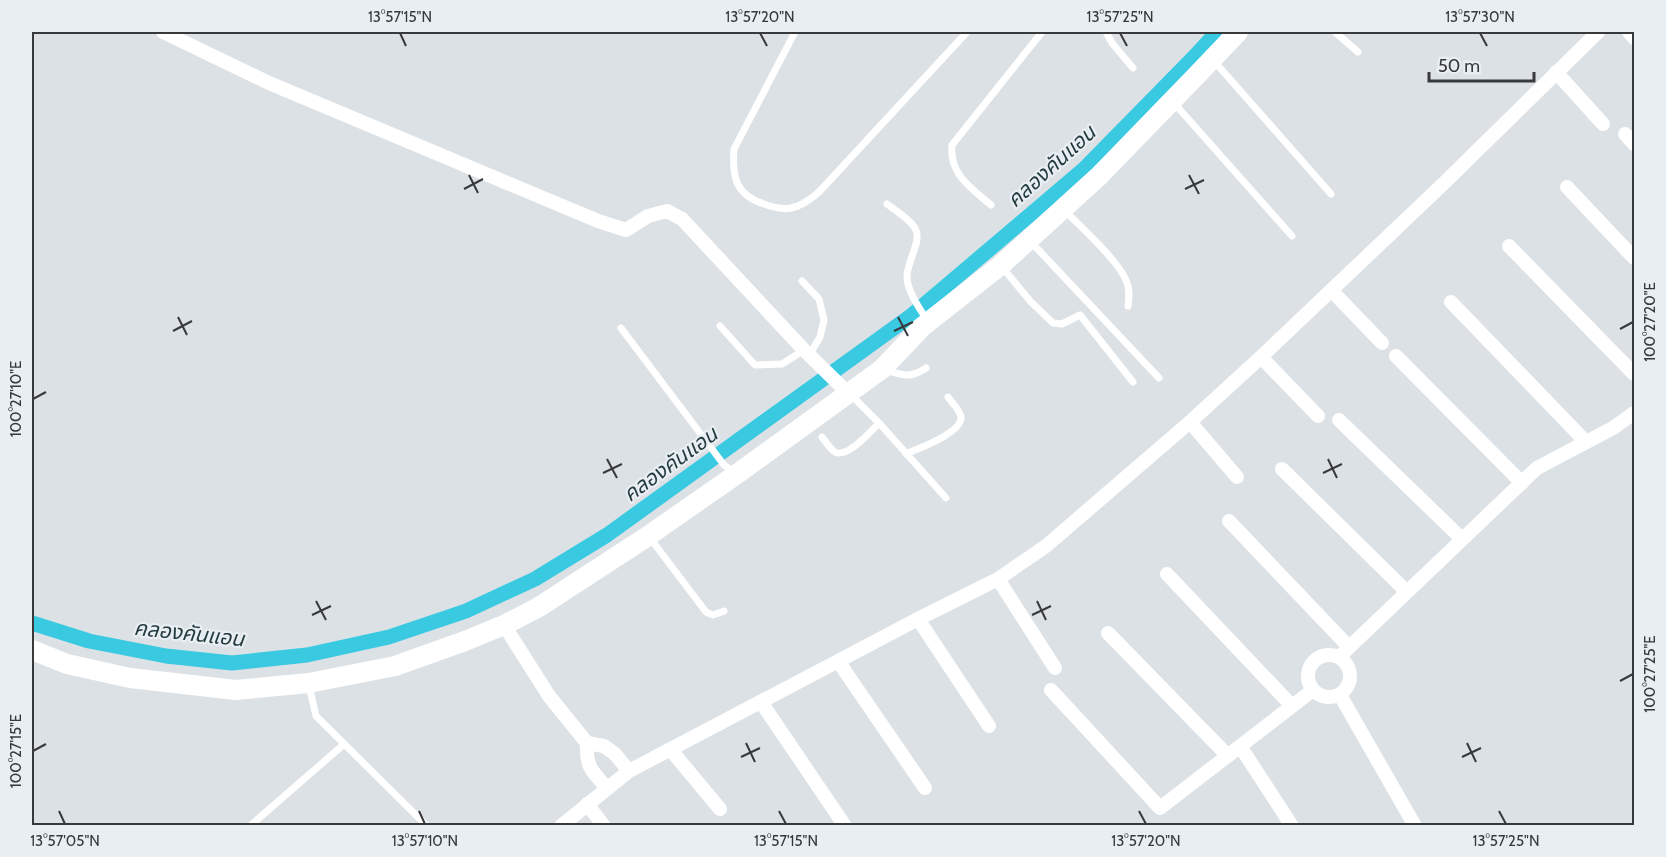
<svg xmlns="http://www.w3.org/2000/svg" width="1666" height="857" font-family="Cabin,'Noto Sans Thai',sans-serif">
	<rect width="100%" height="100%" fill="#dce1e6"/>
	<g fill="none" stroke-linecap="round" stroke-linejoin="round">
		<!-- canal -->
		<path stroke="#39cae2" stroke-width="15" d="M32 623 89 641 166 656 232 663 307 655 389 637 466 611 535 579 607 535 912 315 1084 169 1193 58 1217 32"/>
		<!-- lane -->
		<path stroke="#fff" stroke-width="7" d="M795 32 734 149C732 176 735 195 764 204 772 207 782 210 791 208 802 206 811 199 819 192L967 32
			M1106 32 1112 43 1133 68
			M1335 32 1358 52
			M1214 61 1331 194
			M1174 103 1292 236
			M887 204C896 211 909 218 915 228 923 241 906 262 907 278 908 292 919 308 927 320
			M991 205C971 188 949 174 952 145L1042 32
			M1065 211C1081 227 1121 263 1127 283 1130 291 1129 298 1128 306
			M1031 242 1159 378
			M1002 267 1031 302 1053 323 1062 324 1080 315 1133 382
			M802 281 819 299 824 320 820 337 810 354
			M720 326 755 365 782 364 804 350
			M621 328 724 465 734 472
			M884 370C903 374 908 380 926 368
			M850 394 880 424 946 498
			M822 437C826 442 830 449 835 452 847 459 871 431 879 423
			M906 454C919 448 962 433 961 417 960 410 952 403 948 397
			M650 538 706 612 713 615 724 611
			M309 686 316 716 427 826
			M250 826 343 745"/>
		<!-- street -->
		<path stroke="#fff" stroke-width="14" d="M163 32 269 83 598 221 626 230 648 216 667 211 682 219 804 350 848 393
			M1629 32 1634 38
			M1556 72 1603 124
			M1625 134 1634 144
			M1567 187 1634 258
			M1509 246 1634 374
			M1331 290 1382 343
			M1451 302 1586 442
			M1396 356 1522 483
			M1261 357 1318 416
			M1339 420 1462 539
			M1190 422 1237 477
			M1282 469 1407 592
			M1229 521 1349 647
			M1167 574 1292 706
			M998 579 1055 668
			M918 619 989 726
			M504 625 549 696 587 743 604 746 615 754 629 771
			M1108 633 1228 756
			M1308 676a21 21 0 1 1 42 0a21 21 0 1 1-42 0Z
			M1339 657 1537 468 1613 428 1634 413
			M838 661 925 788
			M1051 690 1160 808 1313 690
			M1340 695 1415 826
			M761 702 845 826
			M587 743C586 767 591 770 607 788
			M1240 746 1292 826
			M670 749 720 809
			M587 804 604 826
			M561 826 629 771 918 619 998 579 1046 546 1190 422 1261 357 1442 185 1598 32"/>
		<!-- secondary -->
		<path stroke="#fff" stroke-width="20" d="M32 650 67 664 130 678 236 690 309 683 395 666 465 641 504 625 539 607 648 536 737 474 882 369 922 327 1001 265 1099 176 1195 77 1238 32"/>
	</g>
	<!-- ticks -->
	<path fill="none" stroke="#37393b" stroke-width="2" d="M400 33 406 46M760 33 767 46M1120 33 1127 46M1480 33 1487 46M469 175 478 193M1189 175 1199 194M464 189 483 179M1185 189 1204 180M178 317 187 335M898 317 908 336M1620 329 1633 322M173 331 192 321M894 331 913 322M33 399 46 392M607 459 617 478M1328 459 1337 478M603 473 622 464M1323 473 1342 464M316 601 326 620M1037 601 1046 620M312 615 331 606M1032 615 1051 606M1620 681 1633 674M746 743 755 762M1467 743 1476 762M33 751 46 744M741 757 760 748M1462 757 1481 748M59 811 65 824M419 811 425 824M779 811 786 824M1139 811 1146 824M1499 811 1506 824"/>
	<g text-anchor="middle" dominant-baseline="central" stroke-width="4.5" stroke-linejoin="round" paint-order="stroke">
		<!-- water labels -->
		<g font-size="21" font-style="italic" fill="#243c40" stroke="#e9eef3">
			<text transform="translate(1051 166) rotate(-42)">คลองคันแอน</text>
			<text transform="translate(670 464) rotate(-36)">คลองคันแอน</text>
			<text transform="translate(189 633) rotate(6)">คลองคันแอน</text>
		</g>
	</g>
	<!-- border -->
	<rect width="1666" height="857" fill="none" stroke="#e9eef3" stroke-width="66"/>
	<!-- scale -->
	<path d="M1429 72v9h105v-9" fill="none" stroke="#37393b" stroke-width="3"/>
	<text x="1438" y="72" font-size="18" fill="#37393b" stroke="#e9eef3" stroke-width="4.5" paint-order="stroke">50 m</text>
	<rect x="33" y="33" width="1600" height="791" fill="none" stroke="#37393b" stroke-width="2"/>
	<g font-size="15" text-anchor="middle" fill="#37393b">
		<text x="400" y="22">13°57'15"N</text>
		<text x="760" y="22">13°57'20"N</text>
		<text x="1120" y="22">13°57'25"N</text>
		<text x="1480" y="22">13°57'30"N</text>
		<text transform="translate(1650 322) rotate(-90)" y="5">100°27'20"E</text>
		<text transform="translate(16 399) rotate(-90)" y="5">100°27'10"E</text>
		<text transform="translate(1650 674) rotate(-90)" y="5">100°27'25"E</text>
		<text transform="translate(16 751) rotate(-90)" y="5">100°27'15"E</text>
		<text x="65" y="846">13°57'05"N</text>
		<text x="425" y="846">13°57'10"N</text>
		<text x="786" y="846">13°57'15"N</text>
		<text x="1146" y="846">13°57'20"N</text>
		<text x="1506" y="846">13°57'25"N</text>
	</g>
</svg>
